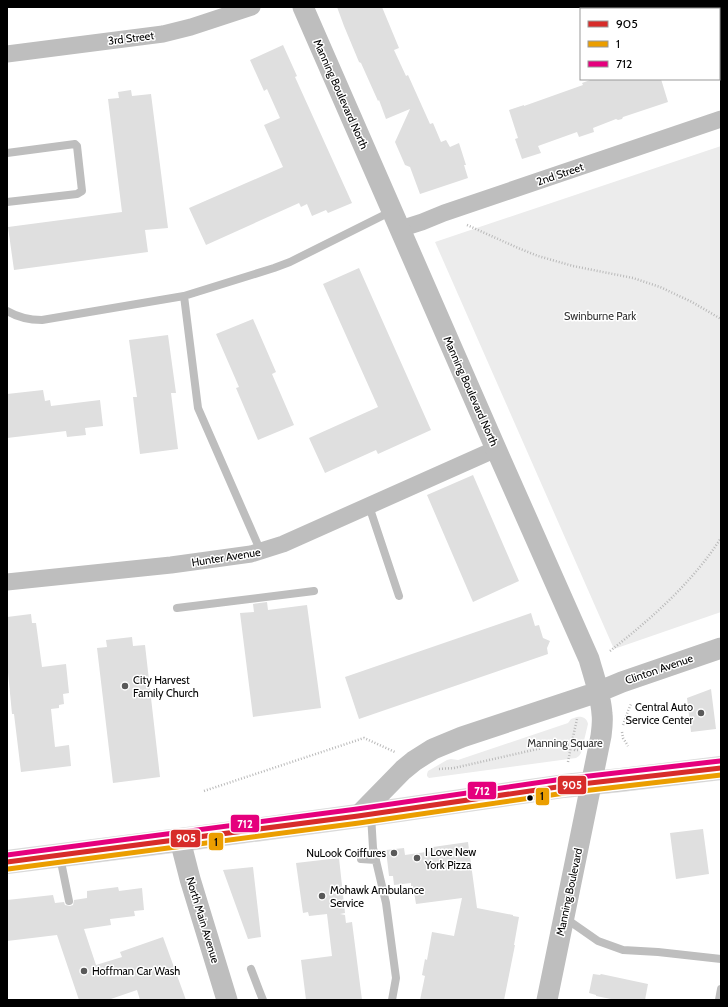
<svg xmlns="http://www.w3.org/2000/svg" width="728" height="1007" font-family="Cabin,sans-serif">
	<rect width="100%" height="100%" fill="#fff"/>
	<!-- green -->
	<path fill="#ececec" d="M721 146V612L614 649 435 242Z
		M577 717C582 716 587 718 588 724L581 753 579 756 576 758 429 778 427 776V774L428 771 447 760 451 759 458 760 568 723 571 719Z"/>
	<!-- building -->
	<path fill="#dfdfdf" d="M337 7H382L399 48 394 50 406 76 408 75 430 124 433 123 441 142 446 140 450 147 459 143 466 165H464L468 178 420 194 410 167 405 165 395 142 410 109 386 119 379 100 378 101 361 63 359 62 344 26Z
		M283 45 297 76 295 77 352 203 328 213 326 210 312 216 307 204 301 207 299 203 206 245 189 208 283 167 264 125 280 118 267 89 264 91 250 60Z
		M593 79H661L668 102 623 117 622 119 618 120 616 119 593 128 594 132 579 137 577 132 538 146 541 153 522 159 515 139 518 138 509 110 524 105V106L583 85 582 83Z
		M131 90 132 96 151 94 168 228 145 230 148 252 14 270 8 227 122 212 108 99 119 98 118 92Z
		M359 268 431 430 378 454 376 450 325 473 309 438 378 407 323 284Z
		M253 319 276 372 272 374 294 425 258 440 236 388 239 387 216 334Z
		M168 335 176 393H171L178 449 140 454 133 397H137L129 340Z
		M43 390 45 401 50 400 51 406 100 400 103 426 85 428 86 435 67 437 66 431 7 438V394Z
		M473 475 519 581 473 602 427 495Z
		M267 602 268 610 307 605 321 708 253 717 240 613 254 612 253 604Z
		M531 613 535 626 539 625 543 638 550 641 547 648 548 654 359 719 345 677Z
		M31 614 32 623H36L42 667 66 664 69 693 63 694 64 704 59 705V708L51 709 55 747 69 745 71 766 21 772 14 714H12L7 662V617Z
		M132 637 133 646 145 645 160 777 113 783 97 648 107 647 106 640Z
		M711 689 716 729 691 732 687 698Z
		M703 829 709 874 676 879 670 833Z
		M468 842 477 908 513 915V916L519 917 514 945H515L504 1000H420L425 976 422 975 425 959 427 960 432 932 454 936 462 898 416 904 413 886H411V883L394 885 393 876H389L386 850 404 848 405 855 433 851V847Z
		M339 858 345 913 340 914 345 915 346 923 352 922 362 1000H306L301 960 332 956 327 914 309 916 308 912 303 913 296 863Z
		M253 867 261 937 248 939 223 870Z
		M118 887 119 891 142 888 144 910 134 911 135 916 110 919 111 925 84 929 96 965 122 957 120 952 163 937 186 1000H140L137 990 108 1000H79L57 935 7 941V900L53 895 55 903 64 902 65 905 70 906 73 905 74 900 87 898V891Z
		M593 974 600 975 601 974 648 984 645 1000H616L596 996V995L589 993Z"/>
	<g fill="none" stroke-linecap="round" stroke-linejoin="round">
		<defs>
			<path id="primary" d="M7 862 180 840 358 816 564 786 621 780 721 768"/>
		</defs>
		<!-- primary casing -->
		<use href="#primary" stroke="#dbdbdb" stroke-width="24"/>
		<!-- path -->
		<path stroke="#b9b9b9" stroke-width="2.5" stroke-dasharray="1 2" stroke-linecap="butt" d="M467 225 518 248 538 256 573 266 633 278 660 287 692 302 721 319
			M610 651C652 618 692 583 721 538
			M623 725 628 711 631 704
			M622 732 623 738 628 746
			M568 762 571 746 575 750H578
			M439 769 454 768 564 743 571 746 577 719
			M204 791 364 738 395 752"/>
		<!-- service -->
		<path stroke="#bebebe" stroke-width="8" d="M7 153 75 144 77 146 82 191 77 194 7 202
			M184 296 198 408 261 552
			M7 311C19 318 29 320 42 320L184 296 274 268 290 262 392 211
			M369 506 399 596
			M177 608 314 591
			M371 815 373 848 386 903 396 978 392 1000
			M60 857 69 901
			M361 859 376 860
			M565 918 598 941 623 950 658 952 721 959
			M251 969 259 990 263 1000
			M719 1000 721 989"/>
		<!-- minor -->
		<path stroke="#bebebe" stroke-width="17" d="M7 54 163 34 191 27 252 7
			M400 229 422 222 444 213 721 119
			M7 582 171 565 251 554 283 544 496 449"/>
		<!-- tertiary -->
		<path stroke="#bebebe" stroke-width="21" d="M303 7 496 449 589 659C594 677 601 696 602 714 603 721 602 728 601 736L547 1000
			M358 816 403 770 414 761 433 749 462 737 598 692 622 682 721 648
			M180 840 190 879 227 1000"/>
		<!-- primary -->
		<use href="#primary" stroke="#bebebe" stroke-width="22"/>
		<defs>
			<path id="bus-1" d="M7 862 358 816 564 786 721 768"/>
			<path id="bus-2" d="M8 869 359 823 565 793 721 775"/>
			<path id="bus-3" d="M7 855 357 809 563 779 720 761"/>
		</defs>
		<!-- bus-1 casing -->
		<use href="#bus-1" stroke="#fff" stroke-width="8"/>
		<!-- bus-2 casing -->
		<use href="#bus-2" stroke="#fff" stroke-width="8"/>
		<!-- bus-3 casing -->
		<use href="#bus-3" stroke="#fff" stroke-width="8"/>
		<!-- bus-1 -->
		<use href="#bus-1" stroke="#d72c2a" stroke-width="5"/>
		<!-- bus-2 -->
		<use href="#bus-2" stroke="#eb9e00" stroke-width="5"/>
		<!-- bus-3 -->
		<use href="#bus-3" stroke="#e5007d" stroke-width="5"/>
	</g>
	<!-- markers -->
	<g fill="#595959" stroke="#fff" stroke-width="1.5">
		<circle cx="125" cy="686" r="4"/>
		<circle cx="701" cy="713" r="4"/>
		<circle cx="394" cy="853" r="4"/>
		<circle cx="417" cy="858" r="4"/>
		<circle cx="322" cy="896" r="4"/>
		<circle cx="84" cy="971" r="4"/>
	</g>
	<circle fill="#000" stroke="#fff" stroke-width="1.5" cx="530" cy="798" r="3.5"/>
	<g text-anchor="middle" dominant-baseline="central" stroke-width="3" stroke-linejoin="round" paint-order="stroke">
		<!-- street labels -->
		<g font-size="11" fill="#000" stroke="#fff">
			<text transform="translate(131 38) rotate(-7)">3rd Street</text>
			<text transform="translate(341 94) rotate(66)">Manning Boulevard North</text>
			<text transform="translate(560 174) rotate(-19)">2nd Street</text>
			<text transform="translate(471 391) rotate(66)">Manning Boulevard North</text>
			<text transform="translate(226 557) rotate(-9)">Hunter Avenue</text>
			<text transform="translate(659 669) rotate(-19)">Clinton Avenue</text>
			<text transform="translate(569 892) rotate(-78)">Manning Boulevard</text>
			<text transform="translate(203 920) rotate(73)">North Main Avenue</text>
		</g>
		<!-- park labels -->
		<g font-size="11" fill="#333" stroke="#fff">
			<text x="600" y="316">Swinburne Park</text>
			<text x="565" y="743">Manning Square</text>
		</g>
		<!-- poi labels -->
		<g font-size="11" fill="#000" stroke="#fff" text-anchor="start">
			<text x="133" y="680">City Harvest<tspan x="133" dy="13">Family Church</tspan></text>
			<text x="693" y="707" text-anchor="end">Central Auto<tspan x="693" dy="13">Service Center</tspan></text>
			<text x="425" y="852">I Love New<tspan x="425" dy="13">York Pizza</tspan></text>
			<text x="386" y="853" text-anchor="end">NuLook Coiffures</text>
			<text x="330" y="890">Mohawk Ambulance<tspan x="330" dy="13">Service</tspan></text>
			<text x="92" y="971">Hoffman Car Wash</text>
		</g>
	</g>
	<g stroke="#fff" stroke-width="1.5">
		<rect x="557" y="775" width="30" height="20" rx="4" fill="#d72c2a"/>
		<rect x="467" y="781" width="30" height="19" rx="4" fill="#e5007d"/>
		<rect x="535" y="787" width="15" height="19" rx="4" fill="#eb9e00"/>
		<rect x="230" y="814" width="30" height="19" rx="4" fill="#e5007d"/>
		<rect x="170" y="829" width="31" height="19" rx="4" fill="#d72c2a"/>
		<rect x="208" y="832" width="16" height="19" rx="4" fill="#eb9e00"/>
	</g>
	<g font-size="11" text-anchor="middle" font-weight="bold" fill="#fff">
		<text x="572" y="789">905</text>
		<text x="482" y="795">712</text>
		<text x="245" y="828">712</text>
		<text x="186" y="842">905</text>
	</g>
	<g font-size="11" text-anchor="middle" font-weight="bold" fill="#111">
		<text x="542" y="800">1</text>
		<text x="216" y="846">1</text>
	</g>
	<!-- border -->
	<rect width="728" height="1007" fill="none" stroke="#000000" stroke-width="16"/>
	<!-- legend -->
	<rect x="580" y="8" width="140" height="72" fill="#ffffff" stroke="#999999"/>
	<rect x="588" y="21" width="20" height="6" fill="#d72c2a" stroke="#999999"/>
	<text x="616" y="28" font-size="12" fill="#000000">905</text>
	<rect x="588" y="41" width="20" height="6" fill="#eb9e00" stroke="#999999"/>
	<text x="616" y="48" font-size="12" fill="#000000">1</text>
	<rect x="588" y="61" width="20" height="6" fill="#e5007d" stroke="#999999"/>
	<text x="616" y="68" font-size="12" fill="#000000">712</text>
</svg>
